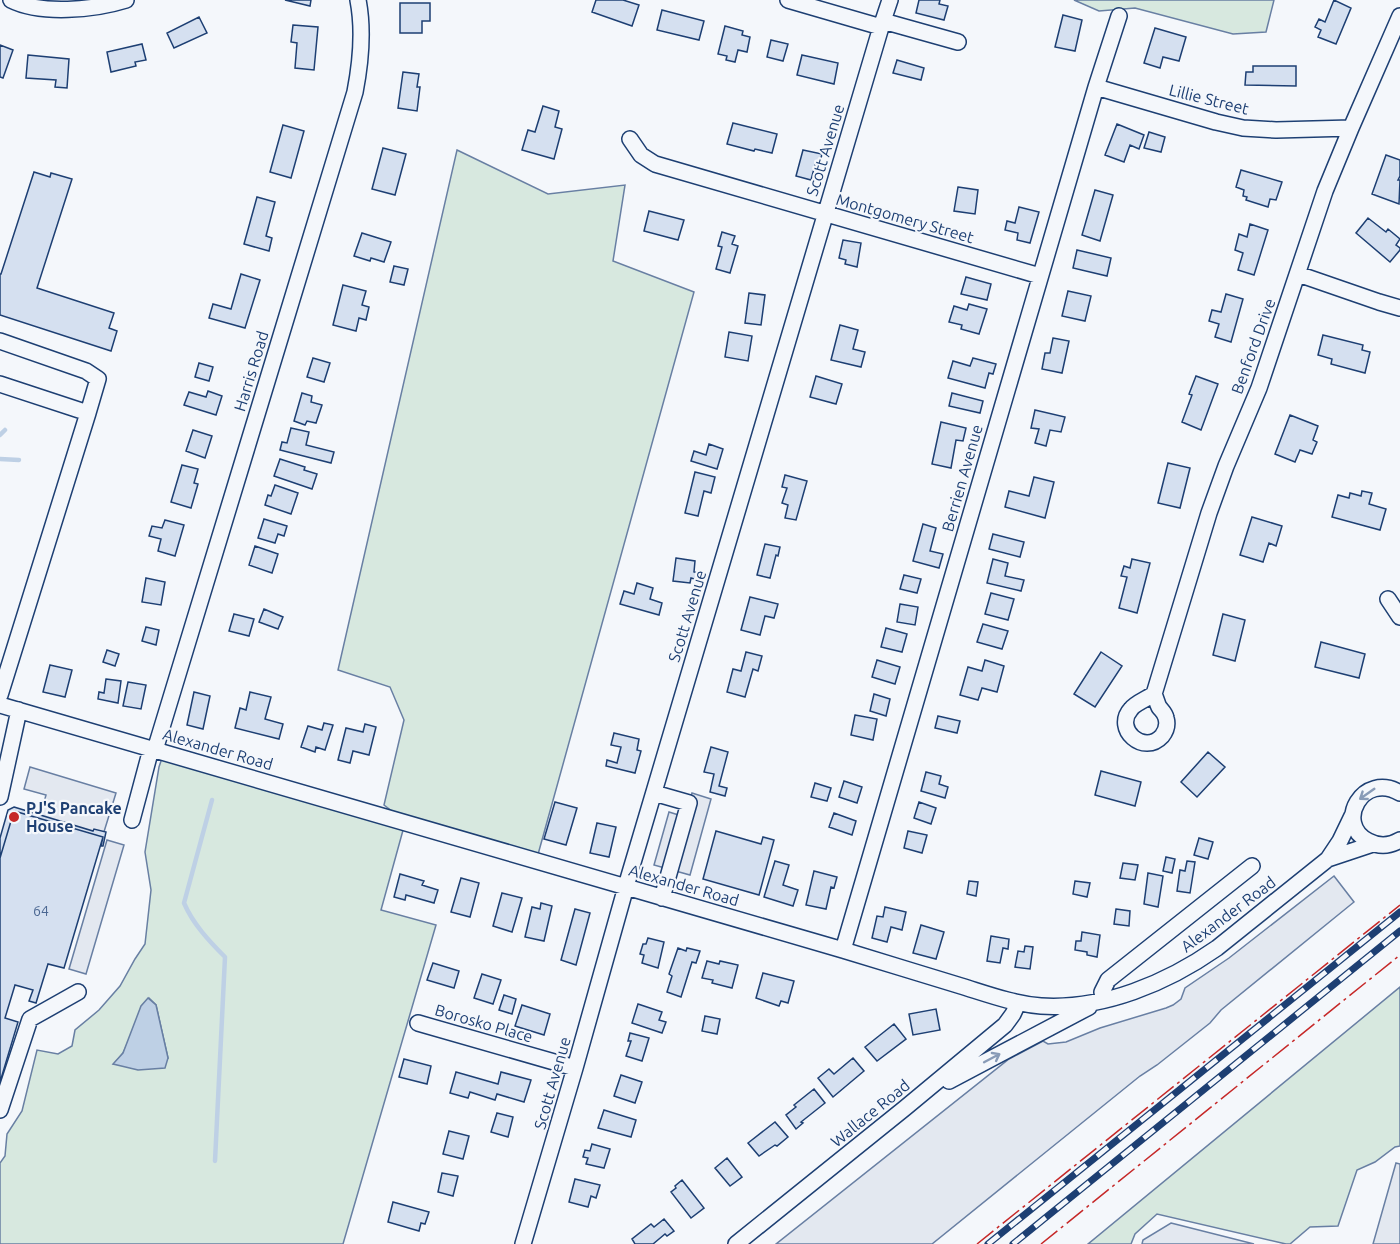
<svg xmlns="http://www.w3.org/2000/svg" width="1400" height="1244" font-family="Ubuntu,sans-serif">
	<rect width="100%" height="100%" fill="#f4f7fb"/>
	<!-- green -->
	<path fill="#d7e8df" stroke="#687fa3" stroke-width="1.5" fill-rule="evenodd" d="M1074 0H1274L1266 32 1233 34 1135 8 1099 11Z
		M457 150 548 194 625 185 613 261 694 292 537 858 401 818 384 805 404 720 390 687 338 670Z
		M164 752 405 823 381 910 436 925 343 1244H0V1163L5 1156 7 1134 22 1111 37 1050 58 1054 72 1046 75 1030 99 1010 120 986 135 959 145 944 151 890 145 852 159 767ZM149 998 156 1005 168 1058 114 1064 123 1053Z
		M1400 987V1146L1395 1147 1375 1162 1357 1170 1338 1226 1310 1227 1290 1244H1286L1157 1214 1135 1234 1131 1244H1088Z"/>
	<!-- parking -->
	<path fill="#e3e8f0" stroke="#687fa3" stroke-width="1.5" d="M30 767 116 793 103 835 40 817 46 795 24 789Z
		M692 793 711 799 690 875 654 865 669 812 685 817Z
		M107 840 124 845 86 974 69 969Z
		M1334 876 1354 902 1221 1010 1210 1023 1157 1065 1140 1076 932 1244H776L1009 1059 1043 1041 1048 1044 1066 1042 1100 1028 1166 1008 1173 1005 1181 999 1185 988 1229 958Z
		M1396 1163 1400 1164V1244H1373Z
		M1171 1223 1254 1244H1142L1143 1240Z"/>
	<!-- water -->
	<path fill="#bed0e5" stroke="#687fa3" stroke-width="1.5" d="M148 998 156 1005 168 1058 165 1068 138 1070 113 1064 123 1053 141 1006Z"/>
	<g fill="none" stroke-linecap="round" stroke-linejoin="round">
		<!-- stream -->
		<path stroke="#bed0e5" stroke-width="4.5" d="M0 435 5 430
			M0 459 19 460
			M212 800 184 903C193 924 209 941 225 957L215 1161"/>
	</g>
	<!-- building -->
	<path fill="#d5e0f0" stroke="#1d3f73" stroke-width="1.5" d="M285 0H311L310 6Z
		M596 0H623L639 5 632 26 592 12Z
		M919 0H940L939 4 948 6 944 20 916 13Z
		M1334 0 1351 8 1336 44 1318 37 1321 30 1315 27 1319 19 1325 22Z
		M400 3H430V21H422V33H400Z
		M662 10 704 21 699 40 657 30Z
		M1063 15 1082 20 1075 51 1055 47Z
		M199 17 207 33 174 48 167 33Z
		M293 25 318 27 314 70 295 68 297 43 291 42Z
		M725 26 743 31 742 35 750 37 747 52 738 50 735 62 726 60 727 56 718 54Z
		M1155 28 1186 37 1179 61 1163 57 1160 68 1144 63Z
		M771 40 788 44 783 61 767 57Z
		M142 44 146 60 135 62 136 66 111 72 107 52Z
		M0 45 13 50 3 78 0 77Z
		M28 55 69 59 67 88 55 87 56 80 26 78Z
		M802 55 838 63 834 84 797 75Z
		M897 60 924 68 921 80 893 73Z
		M1253 66H1296V86L1245 85 1246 72H1253Z
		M403 72 419 74 417 87H420L417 111 398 108Z
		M543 106 559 111 555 127 562 129 554 159 522 150 528 130 535 132Z
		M733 123 777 134 772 153 755 149 754 151 727 144Z
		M1117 124 1144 135 1139 149 1130 145 1124 162 1105 155Z
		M283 125 304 131 291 178 270 172Z
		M1149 132 1165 137 1161 152 1144 148Z
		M383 148 406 154 395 195 372 189Z
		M803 150 822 154 819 166 815 165 811 180 796 176Z
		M1386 155 1400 160V176L1398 180H1400L1399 204 1372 194Z
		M1241 170 1282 182 1276 200 1270 199 1268 207 1246 200 1247 197 1243 196 1244 190 1236 187Z
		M34 172 50 177 51 173 72 179 37 288 114 313 109 328 117 331 111 351 0 315V274H1Z
		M958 187 978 190 975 214 954 211Z
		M1095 190 1113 195 1100 241 1082 235Z
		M257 197 275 202 266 236 272 238 269 251 244 244Z
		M1019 207 1039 212 1030 243 1017 240 1018 233 1005 230 1007 221 1015 223Z
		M649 211 684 220 678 240 644 231Z
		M1368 218 1386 232 1388 229 1400 239 1396 245 1400 248V250L1390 262 1356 233Z
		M1250 224 1268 230 1254 275 1238 270 1243 253 1235 250 1239 234 1247 237Z
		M722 232 735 236 732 244 738 246 730 273 716 269 722 247 718 246Z
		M362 233 391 242 384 262 371 258 370 261 354 256Z
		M843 240 861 243 857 267 845 264 846 260 839 258Z
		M1077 250 1111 258 1107 276 1073 268Z
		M394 266 408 269 404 285 390 282Z
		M241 274 260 280 245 328 209 318 213 304 231 309Z
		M966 277 991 284 987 300 961 294Z
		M343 285 366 291 362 305 369 307 366 320 359 318 356 331 333 325Z
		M1068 291 1091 296 1085 321 1062 316Z
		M749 293 765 295 761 325 745 323Z
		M1226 294 1243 299 1231 342 1215 337 1219 324 1209 321 1212 310 1221 312Z
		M969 304 987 309 979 334 961 329 962 325 949 322 954 306 967 310Z
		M840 325 858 330 853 349 865 352 861 367 831 360Z
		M729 332 752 336 748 361 725 357Z
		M1323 335 1363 345 1362 350 1370 352 1365 373 1331 364 1332 359 1318 355Z
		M1053 338 1069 341 1062 373 1042 369 1045 353H1050Z
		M313 358 330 363 324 382 307 377Z
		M973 358 996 364 993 374 989 373 985 388 948 378 953 361 970 366Z
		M199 363 213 367 209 381 195 377Z
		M816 376 842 384 836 404 810 397Z
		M1196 376 1218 384 1201 430 1182 422 1192 395 1189 394Z
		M208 391 222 396 216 415 184 405 189 392 206 397Z
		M302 393 312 396 311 402 322 405 316 423 307 421 305 425 294 421Z
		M952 393 983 401 980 413 949 406Z
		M1035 410 1065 417 1061 432 1050 430 1046 446 1035 443 1039 429 1031 428Z
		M1290 415 1318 426 1313 440 1317 442 1312 454 1300 450 1295 462 1275 454Z
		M941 422 966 428 963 441 956 440 951 468 932 464Z
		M291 428 309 432 306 445 334 452 331 463 280 450 282 442 287 443Z
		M193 430 212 436 205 458 186 451Z
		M709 444 723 449 717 469 691 461 694 451 706 455Z
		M280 459 305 467 304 470 317 474 312 489 274 476Z
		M1168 463 1190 468 1180 508 1158 503Z
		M182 465 198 469 194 483 198 484 191 508 171 502Z
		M695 472 715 477 711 493 704 491 698 516 685 513Z
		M785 475 807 481 796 520 785 518 788 505 782 503 787 488 782 487Z
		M1034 477 1054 482 1045 518 1005 507 1009 491 1029 496Z
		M275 485 298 493 291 514 265 505 268 495 271 496Z
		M1362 491 1372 493 1369 504 1386 509 1380 530 1332 517 1338 495 1349 498 1350 493 1361 496Z
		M1252 517 1282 526 1276 546 1269 543 1263 562 1240 555Z
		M264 519 287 526 284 536 278 534 275 543 258 538Z
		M165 520 184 525 175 556 158 551 161 539 149 536 152 526 162 528Z
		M923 524 936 528 930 551 943 554 939 568 913 561Z
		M993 534 1024 542 1020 557 989 549Z
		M765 544 780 547 778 556 776 555 770 578 757 575Z
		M255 546 278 554 272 573 249 565Z
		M676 558 695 561 694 572 699 573 698 580 691 578 690 583 673 581Z
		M993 559 1008 563 1005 576 1024 580 1021 591 987 583Z
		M1132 559 1150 563 1137 613 1119 608 1127 577 1121 576 1124 566 1130 568Z
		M904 575 921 579 917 593 900 589Z
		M146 578 165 582 161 605 142 602Z
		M637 583 653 588 650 599 662 603 659 615 620 604 624 591 634 594Z
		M991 593 1014 599 1008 620 985 614Z
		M750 597 778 604 774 618 765 616 760 635 741 630Z
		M900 604 918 607 915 625 897 622Z
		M264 609 283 617 278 629 259 622Z
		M234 614 254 619 249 636 229 631Z
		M1223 614 1245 620 1235 661 1213 655Z
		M983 624 1008 631 1002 649 977 642Z
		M146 627 159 630 156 645 142 641Z
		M886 628 907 634 902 652 881 647Z
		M1321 642 1365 654 1359 678 1315 667Z
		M107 650 119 654 115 666 103 662Z
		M746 652 762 656 758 671 753 669 745 697 727 692 733 669 741 671Z
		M1101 652 1122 666 1095 707 1074 694Z
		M877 660 900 667 895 684 872 677Z
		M985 660 1004 666 997 692 982 688 978 700 960 695 968 667 982 671Z
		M50 665 72 670 65 697 43 692Z
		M106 679 121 681 118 703 98 699 99 692 104 693Z
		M128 682 146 685 141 709 123 706Z
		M194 692 210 696 203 729 187 725Z
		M250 692 271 697 265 719 283 724 279 739 235 728 240 708 246 710Z
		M874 694 890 699 886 716 870 711Z
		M855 715 877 719 873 740 851 735Z
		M938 716 960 721 957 733 935 728Z
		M324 723 333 725 325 750 316 747 315 752 301 747 308 726 322 730Z
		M365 724 376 727 369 755 353 751 350 763 338 760 346 728 363 732Z
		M614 733 639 739 637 750 641 751 635 773 606 766 607 760 617 763 621 747 611 745Z
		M711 747 728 752 719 786 727 788 725 796 710 792 714 774 704 772Z
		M1208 752 1225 767 1197 797 1181 782Z
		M1101 771 1141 782 1135 806 1095 795Z
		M926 772 941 776 939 784 948 787 945 798 921 791Z
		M844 781 862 787 857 803 839 797Z
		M815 783 831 788 827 801 811 797Z
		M555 802 577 808 566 845 544 839Z
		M919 802 936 808 931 824 914 818Z
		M14 807 93 831 94 829 106 832 103 846H101L103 837 14 811 0 858V838L8 810Z
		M14 811 103 837 64 968 48 964 36 1003 29 1001 33 990 15 985 5 1018 18 1022 0 1082V858Z
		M834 813 856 821 852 835 829 827Z
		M597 823 616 827 609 857 590 853Z
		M716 831 761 844 763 837 774 840 759 895 703 879Z
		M908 831 927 835 922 853 904 848Z
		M1199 838 1213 842 1208 859 1194 855Z
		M1166 857 1175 859 1172 873 1163 871Z
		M775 861 789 865 783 885 798 890 793 906 764 897Z
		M1187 861 1195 862 1190 893 1177 891 1180 870 1185 871Z
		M1123 863 1138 865 1135 880 1120 878Z
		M814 871 837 877 834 888 831 887 826 909 806 905Z
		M1148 873 1163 876 1158 907 1144 904Z
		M400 874 424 881 422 885 438 890 434 903 406 895 405 900 394 897Z
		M461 878 479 883 470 917 451 912Z
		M969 881 978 882 976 896 967 894Z
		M1075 881 1090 883 1087 897 1073 894Z
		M502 893 522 898 512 932 493 926Z
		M541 903 552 906 544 941 525 937 532 907 540 909Z
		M885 907 906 912 902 930 891 927 887 942 872 938 877 916 883 917Z
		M575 909 590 913 576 965 561 960Z
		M1116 909 1130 911 1129 926 1114 924Z
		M921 925 944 932 936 959 913 953Z
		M1082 932 1100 935 1097 957 1087 955V952L1075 950 1076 941H1081Z
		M991 936 1009 939 1008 949 1003 948 1000 963 987 961Z
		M648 938 664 942 658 968 642 963 644 955 640 954 643 944H646Z
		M1025 946 1033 947 1030 969 1015 967 1018 951 1024 952Z
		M678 948 686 951 687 948 700 951 696 963 692 962 681 997 667 992 672 976 669 974Z
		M707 961 719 964 720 961 738 965 732 988 712 983 713 980 702 978Z
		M433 963 459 971 454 988 427 980Z
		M763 973 794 981 788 1003 781 1001 779 1006 756 998Z
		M482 974 501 980 493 1004 474 998Z
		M504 995 516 999 512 1014 499 1010Z
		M638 1004 662 1012 659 1020 666 1022 662 1033 632 1023Z
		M522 1005 550 1014 544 1035 515 1026Z
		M936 1009 940 1030 913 1035 909 1014Z
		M705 1016 720 1019 717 1034 702 1031Z
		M894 1024 906 1039 877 1061 865 1047Z
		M630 1033 649 1038 642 1061 626 1056 631 1041H628Z
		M853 1058 864 1071 833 1097 818 1078 829 1069 834 1074Z
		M404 1059 431 1066 427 1084 399 1077Z
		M456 1072 498 1084 501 1072 531 1080 524 1102 497 1094 495 1100 470 1092 468 1098 450 1093Z
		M621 1075 642 1082 635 1103 614 1096Z
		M814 1089 825 1103 801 1122 803 1123 796 1129 786 1115 796 1107 794 1105Z
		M604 1110 636 1120 631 1137 598 1128Z
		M497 1113 513 1117 508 1137 491 1132Z
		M775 1122 788 1137 777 1146 775 1145 759 1156 748 1143Z
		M449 1131 469 1136 463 1159 443 1154Z
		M592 1144 610 1149 604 1168 586 1164 588 1158 583 1157 585 1150 590 1151Z
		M727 1158 742 1177 730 1186 715 1168Z
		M442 1173 458 1176 453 1196 438 1192Z
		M575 1179 600 1185 596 1198 591 1196 588 1207 569 1202Z
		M682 1180 704 1208 691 1218 671 1192 676 1188 675 1186Z
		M393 1202 429 1212 425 1224 421 1223 419 1231 388 1222Z
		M664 1219 674 1231 667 1236 665 1234 653 1244H635L632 1239 651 1224 654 1227Z"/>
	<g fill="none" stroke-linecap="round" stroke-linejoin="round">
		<defs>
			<path id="minor" d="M11 0C41 15 94 10 126 0
				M788 0 881 27
				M883 21 958 42
				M1096 87 1216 122 1243 128 1276 130 1351 128
				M630 139 641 155 655 164 1040 276
				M1298 274 1379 302 1400 308
				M0 341 86 371 98 379 88 413
				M0 384 88 413 0 695
				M1388 599 1400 617
				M1154 694 1209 513 1226 466 1259 388 1325 191 1351 128 1400 16
				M1154 694C1156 698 1157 703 1159 707 1162 711 1165 713 1166 718 1168 725 1166 731 1162 736 1144 756 1113 729 1131 709 1134 704 1148 698 1154 694Z
				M0 705 843 950C882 962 922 974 961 986 987 994 1014 1004 1041 1006 1103 1010 1167 983 1217 948L1328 859 1373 844
				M155 750 355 92C361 61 364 31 358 0
				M654 793 689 803 662 898
				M1400 793C1363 771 1334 823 1368 841 1379 847 1390 846 1400 840
				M0 797 19 710
				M132 820 151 749
				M1328 859 1340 841 1353 814
				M843 950 1096 87 1119 16
				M1104 1000 1102 992 1108 980 1252 866
				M418 1023 575 1068
				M949 1081 1089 1007
				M0 1110 30 1019 78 992
				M523 1244 575 1068 629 876 881 27 890 0
				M736 1244 905 1108 1005 1025 1013 1014 1018 1003"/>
		</defs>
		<!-- minor casing -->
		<use href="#minor" stroke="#1d3f73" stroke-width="18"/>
		<!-- minor -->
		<use href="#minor" stroke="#f4f7fb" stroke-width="15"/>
		<defs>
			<path id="rail" d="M988 1244 1400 912
				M1013 1244 1400 931"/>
		</defs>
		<!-- rail casing -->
		<use href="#rail" stroke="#1d3f73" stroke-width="7"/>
		<!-- rail -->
		<use href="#rail" stroke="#f4f7fb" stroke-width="4.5" stroke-dasharray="14" stroke-linecap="butt"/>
		<!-- power -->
		<path stroke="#c62828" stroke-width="1.5" stroke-dasharray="21 4.5 3 4.5" stroke-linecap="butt" d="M977 1244 1400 905
			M1041 1244 1400 955"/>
	</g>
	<!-- one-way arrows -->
	<defs><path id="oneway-shaft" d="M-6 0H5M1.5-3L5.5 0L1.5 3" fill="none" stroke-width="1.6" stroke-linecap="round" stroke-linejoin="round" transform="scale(1.5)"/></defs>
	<g stroke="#889bb7">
		<use href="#oneway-shaft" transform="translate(1367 794) rotate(145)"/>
		<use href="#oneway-shaft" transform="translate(992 1058) rotate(-28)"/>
	</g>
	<!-- markers -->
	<circle fill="#c62828" stroke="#f4f7fb" stroke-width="2" cx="14" cy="817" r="6"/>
	<g text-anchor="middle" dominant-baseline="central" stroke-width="4.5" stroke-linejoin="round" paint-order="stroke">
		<!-- number labels -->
		<g font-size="14" fill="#4b6792">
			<text x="41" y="911">64</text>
		</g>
		<!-- street labels -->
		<g font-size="16" fill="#1d3f73" stroke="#f4f7fb">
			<text transform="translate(1209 99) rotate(14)">Lillie Street</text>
			<text transform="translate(825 150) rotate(-73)">Scott Avenue</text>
			<text transform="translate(905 218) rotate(16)">Montgomery Street</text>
			<text transform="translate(1253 346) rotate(-70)">Benford Drive</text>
			<text transform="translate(251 371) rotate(-73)">Harris Road</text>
			<text transform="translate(962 478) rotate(-74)">Berrien Avenue</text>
			<text transform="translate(687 616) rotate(-73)">Scott Avenue</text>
			<text transform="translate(218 749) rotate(16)">Alexander Road</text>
			<text transform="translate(684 885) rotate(16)">Alexander Road</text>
			<text transform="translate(1228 914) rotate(-37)">Alexander Road</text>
			<text transform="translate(484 1023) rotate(16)">Borosko Place</text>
			<text transform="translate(552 1083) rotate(-74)">Scott Avenue</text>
			<text transform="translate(870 1113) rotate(-39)">Wallace Road</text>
		</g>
		<!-- poi labels -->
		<g font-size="16" font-weight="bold" fill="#1d3f73" stroke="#f4f7fb" text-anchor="start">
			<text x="26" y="808">PJ'S Pancake<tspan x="26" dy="18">House</tspan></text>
		</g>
	</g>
</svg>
